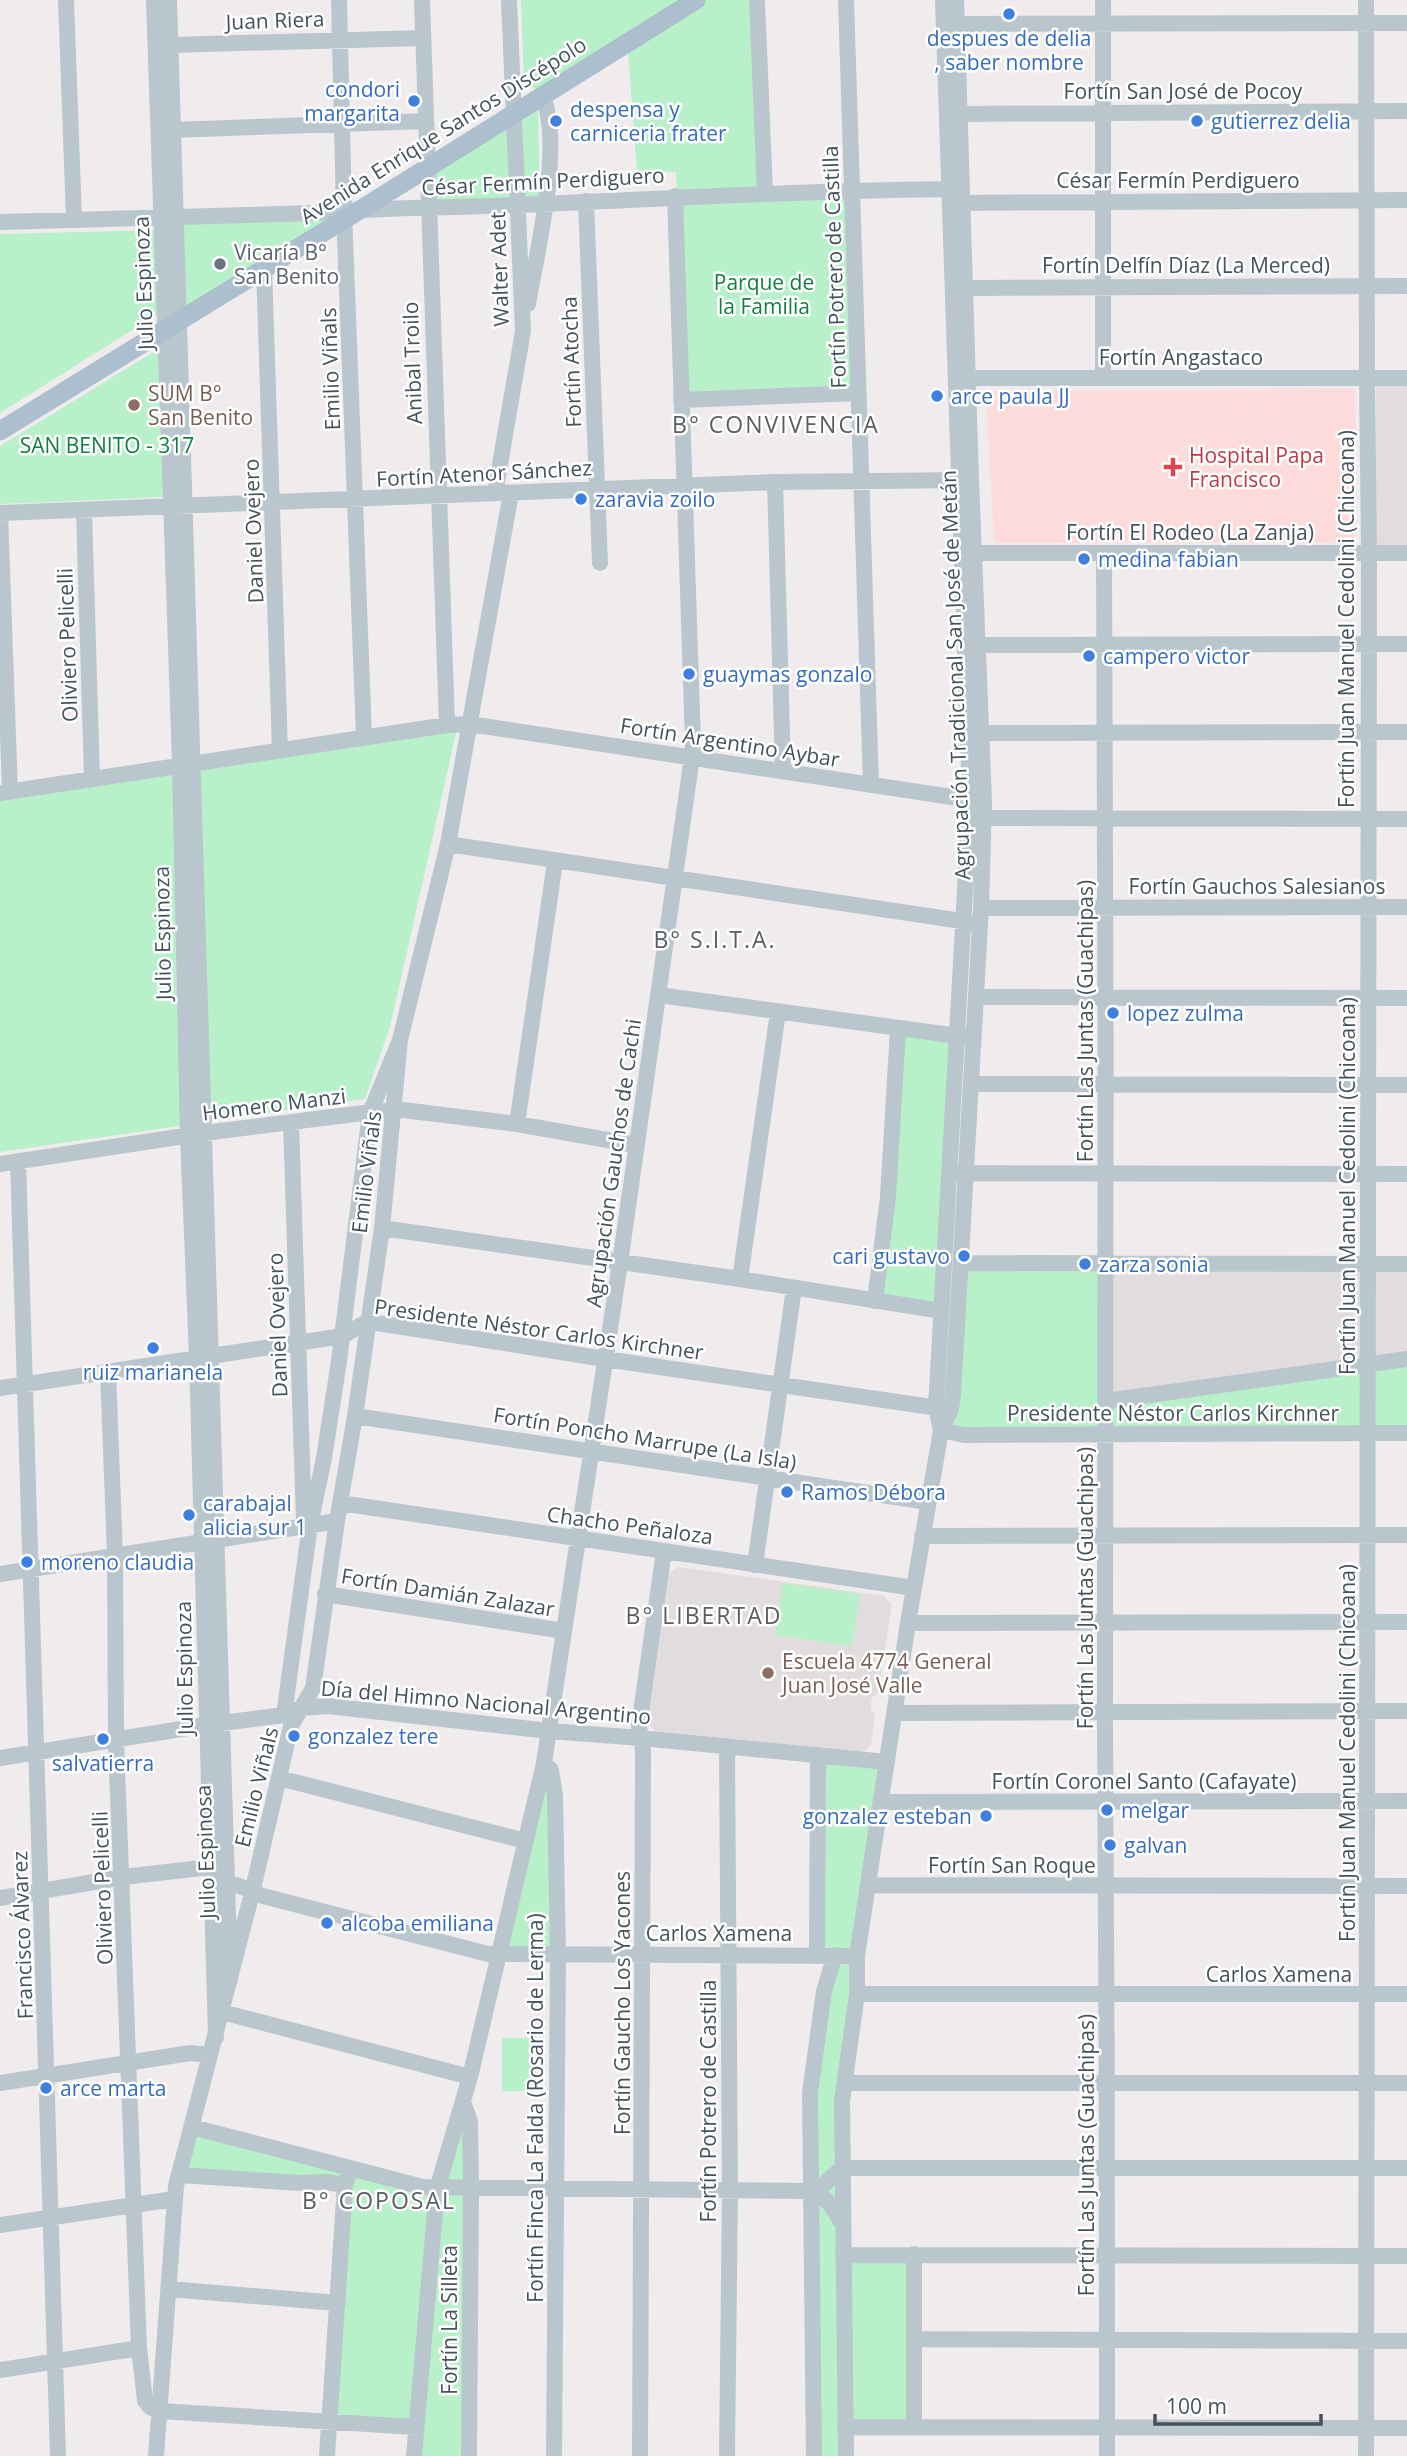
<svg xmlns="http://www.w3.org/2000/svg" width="1407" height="2456" font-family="'Open Sans',sans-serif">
	<rect width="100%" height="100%" fill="#f0eced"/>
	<!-- education -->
	<path fill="#e1dddf" d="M1407 384V547H1375L1376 385Z
		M1105 1262 1407 1265V1358L1106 1401Z
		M678 1567 884 1596 892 1605 878 1693 872 1697 871 1703V1709L875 1715 871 1745 863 1752 655 1731 648 1722 669 1574Z"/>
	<!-- medical -->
	<path fill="#fcdbda" d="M1355 389V543H994L986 391Z"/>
	<!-- green -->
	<path fill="#b8f0c9" d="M521 0H754L760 200 845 199 851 388 684 394 676 172 637 173 627 36 538 90 524 84Z
		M538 108 540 201H525L522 120Z
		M511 125 514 204 436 205V170Z
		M338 215 185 309 179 220Z
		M157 230 161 312 0 413V234Z
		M160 348 165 497 0 504V446Z
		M457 729 390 1027 365 1099 0 1152V800Z
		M898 1029 958 1036 942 1311 875 1301Z
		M1105 1262 1107 1433 948 1427 962 1263Z
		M1407 1361V1429H1372V1366Z
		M1364 1368V1430H1111L1110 1403Z
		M783 1583 860 1594 852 1646 775 1635Z
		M818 1755 887 1762 842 2101 839 2456H814L810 2093 835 1956 817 1954Z
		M544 1763 553 1779 558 1953 500 1955Z
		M502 2038H536V2091H502Z
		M463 2102 469 2456H415V2427L330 2421 345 2185 179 2175 192 2127 437 2188Z
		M846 2257H911L912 2423 848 2424Z"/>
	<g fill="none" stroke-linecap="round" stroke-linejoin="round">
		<!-- minor -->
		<path stroke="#bac6cd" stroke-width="16" d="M66 0 74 219
			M154 0 180 764 188 1136 197 1358 216 2037
			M169 0 230 1980
			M339 0 344 211 364 737
			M422 0 447 725
			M757 0 765 193
			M846 0 871 785
			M1103 0V378
			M957 24 1407 23
			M170 45 423 38
			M960 114 1407 111
			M173 130 426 121
			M586 201 600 563
			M955 203 1407 200
			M0 222 315 213C382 207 449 208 517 205 665 199 811 190 959 189
			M264 269 280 750
			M966 288 1407 286
			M528 304C537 251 564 144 542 95
			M958 378H1407
			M681 400 859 393
			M775 482 783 770
			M495 493 523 331 509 0
			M84 511 92 778
			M0 513 775 482 968 480
			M0 513 10 791
			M964 553H1407
			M1104 553C1107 942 1105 1331 1105 1720 1106 1965 1108 2211 1107 2456
			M978 645 1407 644
			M981 733 1407 732
			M0 793 447 725 470 724 978 801
			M976 818 1407 819
			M448 844 975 923
			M981 908 1407 907
			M659 995 965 1037
			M977 997 1407 998
			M971 1084 1407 1085
			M291 1122 304 1522
			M517 1124 555 862
			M18 1161 58 2456
			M0 1164 204 1133 395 1109 517 1124 636 1145
			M958 1173 1407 1174
			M382 1228 740 1279 942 1311
			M962 1263 1407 1264
			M740 1279 778 1012
			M875 1301 888 1197 898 1029
			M108 1372 115 1555 116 1740 139 2348 145 2401 150 2407 160 2411 415 2427
			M0 1388 343 1336 361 1325 377 1323 605 1359 945 1409
			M1106 1401 1407 1359
			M355 1416 928 1502
			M941 1430 936 1408 970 801 943 0
			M941 1430 964 1435 1407 1433
			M340 1503 914 1588
			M922 1536 1407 1535
			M216 1540 337 1521
			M755 1565 794 1288
			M0 1574 202 1542
			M325 1594 564 1631
			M908 1623 1407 1622
			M895 1713 1407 1711
			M284 1715 310 1525 324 1458 339 1361 370 1113 400 1040 448 844 511 493
			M0 1758 206 1725 284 1715 301 1708 328 1706 549 1731 641 1738 887 1762
			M544 1763 551 1770 555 1796 558 1953 554 2456
			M279 1778 526 1841
			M881 1802 1407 1801
			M218 1884 237 1885 263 1896 488 1954 857 1956
			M869 1885 1407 1886
			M0 1898 123 1877 219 1866
			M817 1954 818 1755
			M857 1994H1407
			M222 2012 470 2077
			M0 2083 190 2053 210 2055
			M845 2083H1407
			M463 2102 470 2121 471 2188 469 2456
			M192 2127 423 2187 811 2191C827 2197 833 2207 841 2222
			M179 2175 300 2183 325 2182 345 2185
			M811 2191 821 2187 842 2168H1407
			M0 2225 174 2199
			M914 2254V2426
			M843 2255 1407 2256
			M169 2289 338 2303
			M914 2339 1407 2341
			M0 2370 139 2348
			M845 2427 1407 2428
			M156 2456 176 2186 252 1893 291 1726 313 1688 337 1521 355 1416 382 1228 400 1040
			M327 2456 345 2185 350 2169
			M414 2456 437 2189 470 2077 544 1763 620 1263 692 757 693 743 675 196
			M640 2456 643 1751 639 1726 664 1551
			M727 2456 730 2190 727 1746
			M814 2456 810 2093 824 1991 835 1955
			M846 2456 842 2101 857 1994V1956L908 1623 941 1430 951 1409 953 1395 981 908 984 801 971 480 956 0
			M1366 2456 1369 553 1367 378 1366 0"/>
		<!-- major -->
		<path stroke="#abbfce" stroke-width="19" d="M0 431 363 208 696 0"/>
	</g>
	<!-- markers -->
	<g fill="#3f7fe0" stroke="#fff" stroke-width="2.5">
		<circle cx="1009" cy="14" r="7"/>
		<circle cx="414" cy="101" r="7"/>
		<circle cx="556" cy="121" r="7"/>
		<circle cx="1197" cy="121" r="7"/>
		<circle cx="937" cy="396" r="7"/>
		<circle cx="581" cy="499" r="7"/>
		<circle cx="1084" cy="559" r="7"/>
		<circle cx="1089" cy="656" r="7"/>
		<circle cx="689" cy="674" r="7"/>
		<circle cx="1113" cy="1013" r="7"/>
		<circle cx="964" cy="1256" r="7"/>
		<circle cx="1085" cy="1264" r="7"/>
		<circle cx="153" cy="1348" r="7"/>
		<circle cx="787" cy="1492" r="7"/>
		<circle cx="189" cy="1515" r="7"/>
		<circle cx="27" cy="1562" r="7"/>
		<circle cx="294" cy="1736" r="7"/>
		<circle cx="103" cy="1739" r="7"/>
		<circle cx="1107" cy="1810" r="7"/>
		<circle cx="986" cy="1816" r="7"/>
		<circle cx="1110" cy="1845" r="7"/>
		<circle cx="327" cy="1923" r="7"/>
		<circle cx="46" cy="2088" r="7"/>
	</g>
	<circle fill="#6b7280" stroke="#fff" stroke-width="2.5" cx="220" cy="264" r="7"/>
	<g fill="#8d6e63" stroke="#fff" stroke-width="2.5">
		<circle cx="134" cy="405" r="7"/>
		<circle cx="768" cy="1673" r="7"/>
	</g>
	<path fill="#e0444e" stroke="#fff" stroke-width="2.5" d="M1169.5 456.5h7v7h7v7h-7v7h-7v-7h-7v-7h7z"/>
	<g text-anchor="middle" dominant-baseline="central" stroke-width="5" stroke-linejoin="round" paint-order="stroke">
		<!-- street labels -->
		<g font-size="21" fill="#44525b" stroke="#fff">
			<text transform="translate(275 20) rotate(-2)">Juan Riera</text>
			<text x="1183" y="91">Fortín San José de Pocoy</text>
			<text transform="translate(443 130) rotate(-32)">Avenida Enrique Santos Discépolo</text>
			<text x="1178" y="180">César Fermín Perdiguero</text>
			<text transform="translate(543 181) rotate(-3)">César Fermín Perdiguero</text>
			<text x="1186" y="265">Fortín Delfín Díaz (La Merced)</text>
			<text transform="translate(834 267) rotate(-92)">Fortín Potrero de Castilla</text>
			<text transform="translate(499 269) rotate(-92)">Walter Adet</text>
			<text transform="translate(143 283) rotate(-92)">Julio Espinoza</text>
			<text x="1181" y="357">Fortín Angastaco</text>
			<text transform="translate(571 362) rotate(-92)">Fortín Atocha</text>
			<text transform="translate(412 363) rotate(-92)">Anibal Troilo</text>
			<text transform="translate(330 369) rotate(-92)">Emilio Viñals</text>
			<text transform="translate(484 473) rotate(-3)">Fortín Atenor Sánchez</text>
			<text transform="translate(253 531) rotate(-92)">Daniel Ovejero</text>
			<text x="1190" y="532">Fortín El Rodeo (La Zanja)</text>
			<text transform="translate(1346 619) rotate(-90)">Fortín Juan Manuel Cedolini (Chicoana)</text>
			<text transform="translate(67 645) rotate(-92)">Oliviero Pelicelli</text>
			<text transform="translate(955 675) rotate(-92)">Agrupación Tradicional San José de Metán</text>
			<text transform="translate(730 742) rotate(9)">Fortín Argentino Aybar</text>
			<text x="1257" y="886">Fortín Gauchos Salesianos</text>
			<text transform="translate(162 933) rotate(-91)">Julio Espinoza</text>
			<text transform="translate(1085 1021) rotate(-90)">Fortín Las Juntas (Guachipas)</text>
			<text transform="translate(274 1104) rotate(-7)">Homero Manzi</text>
			<text transform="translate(613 1163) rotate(-82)">Agrupación Gauchos de Cachi</text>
			<text transform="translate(366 1172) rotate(-83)">Emilio Viñals</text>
			<text transform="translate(1347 1186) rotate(-90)">Fortín Juan Manuel Cedolini (Chicoana)</text>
			<text transform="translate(277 1325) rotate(-92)">Daniel Ovejero</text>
			<text transform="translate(539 1329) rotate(8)">Presidente Néstor Carlos Kirchner</text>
			<text x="1173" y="1413">Presidente Néstor Carlos Kirchner</text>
			<text transform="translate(645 1438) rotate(9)">Fortín Poncho Marrupe (La Isla)</text>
			<text transform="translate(630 1525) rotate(8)">Chacho Peñaloza</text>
			<text transform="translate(1085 1588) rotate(-90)">Fortín Las Juntas (Guachipas)</text>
			<text transform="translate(448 1592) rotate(9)">Fortín Damián Zalazar</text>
			<text transform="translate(184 1668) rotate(-91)">Julio Espinoza</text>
			<text transform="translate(486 1702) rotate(5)">Día del Himno Nacional Argentino</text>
			<text transform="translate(1347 1753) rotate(-90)">Fortín Juan Manuel Cedolini (Chicoana)</text>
			<text x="1144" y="1781">Fortín Coronel Santo (Cafayate)</text>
			<text transform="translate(256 1787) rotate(-76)">Emilio Viñals</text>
			<text transform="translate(205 1852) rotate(-92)">Julio Espinosa</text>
			<text x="1012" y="1865">Fortín San Roque</text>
			<text transform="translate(102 1888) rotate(-92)">Oliviero Pelicelli</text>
			<text x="719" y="1933">Carlos Xamena</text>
			<text transform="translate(22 1935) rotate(-92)">Francisco Álvarez</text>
			<text x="1279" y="1974">Carlos Xamena</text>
			<text transform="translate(622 2003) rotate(-90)">Fortín Gaucho Los Yacones</text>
			<text transform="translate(708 2101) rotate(-90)">Fortín Potrero de Castilla</text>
			<text transform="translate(535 2108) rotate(-90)">Fortín Finca La Falda (Rosario de Lerma)</text>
			<text transform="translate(1086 2155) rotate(-90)">Fortín Las Juntas (Guachipas)</text>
			<text transform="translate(449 2320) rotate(-90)">Fortín La Silleta</text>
		</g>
		<!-- shop labels -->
		<g font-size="21" fill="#366cbe" stroke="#fff" text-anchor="start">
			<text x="1009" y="38" text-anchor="middle">despues de delia<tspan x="1009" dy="24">, saber nombre</tspan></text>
			<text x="400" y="89" text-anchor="end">condori<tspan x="400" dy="24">margarita</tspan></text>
			<text x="570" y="109">despensa y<tspan x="570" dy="24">carniceria frater</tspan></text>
			<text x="1211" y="121">gutierrez delia</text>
			<text x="951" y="396">arce paula JJ</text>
			<text x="595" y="499">zaravia zoilo</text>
			<text x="1098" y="559">medina fabian</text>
			<text x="1103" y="656">campero victor</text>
			<text x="703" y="674">guaymas gonzalo</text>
			<text x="1127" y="1013">lopez zulma</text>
			<text x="950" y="1256" text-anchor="end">cari gustavo</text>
			<text x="1099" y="1264">zarza sonia</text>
			<text x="153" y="1372" text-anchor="middle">ruiz marianela</text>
			<text x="801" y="1492">Ramos Débora</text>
			<text x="203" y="1503">carabajal<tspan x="203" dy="24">alicia sur 1</tspan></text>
			<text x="41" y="1562">moreno claudia</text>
			<text x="308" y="1736">gonzalez tere</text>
			<text x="103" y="1763" text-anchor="middle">salvatierra</text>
			<text x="1121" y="1810">melgar</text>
			<text x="972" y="1816" text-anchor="end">gonzalez esteban</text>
			<text x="1124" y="1845">galvan</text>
			<text x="341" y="1923">alcoba emiliana</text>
			<text x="60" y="2088">arce marta</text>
		</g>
		<!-- worship labels -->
		<g font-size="21" fill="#5b616d" stroke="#fff" text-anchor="start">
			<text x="234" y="252">Vicaría B°<tspan x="234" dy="24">San Benito</tspan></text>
		</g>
		<!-- park labels -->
		<g font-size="21" fill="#127f40" stroke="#fff">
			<text x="764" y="282">Parque de<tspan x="764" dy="24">la Familia</tspan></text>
			<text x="107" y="445">SAN BENITO - 317</text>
		</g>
		<!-- education labels -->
		<g font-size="21" fill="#785e54" stroke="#fff" text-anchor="start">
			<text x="148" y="393">SUM B°<tspan x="148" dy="24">San Benito</tspan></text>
			<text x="782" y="1661">Escuela 4774 General<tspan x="782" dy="24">Juan José Valle</tspan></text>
		</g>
		<!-- health labels -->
		<g font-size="21" fill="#be3a42" stroke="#fff" text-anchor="start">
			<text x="1189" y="455">Hospital Papa<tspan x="1189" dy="24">Francisco</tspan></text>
		</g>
		<!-- neighbourhood labels -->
		<g font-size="23" letter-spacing="2" fill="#595e62" stroke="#fff">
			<text x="776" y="424">B° CONVIVENCIA</text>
			<text x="715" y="939">B° S.I.T.A.</text>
			<text x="704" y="1615">B° LIBERTAD</text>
			<text x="379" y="2200">B° COPOSAL</text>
		</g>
	</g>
	<!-- scale -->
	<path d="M1155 2414v10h166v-10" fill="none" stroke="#44525b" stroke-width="3.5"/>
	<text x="1166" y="2414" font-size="21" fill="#44525b" stroke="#ffffff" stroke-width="5" paint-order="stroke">100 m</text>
</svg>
